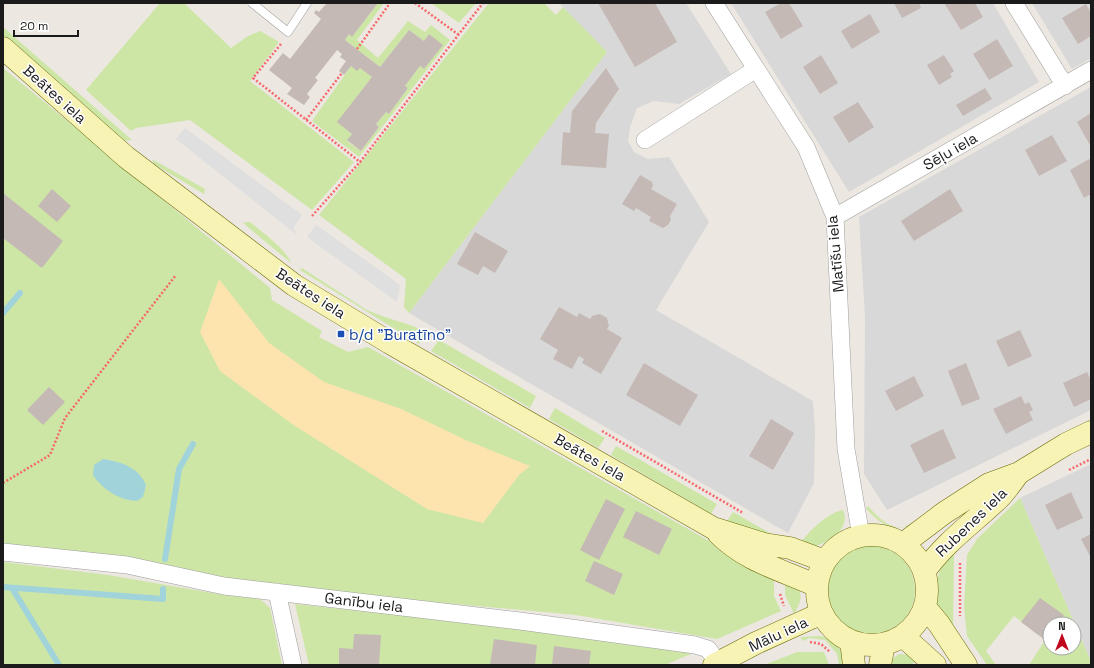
<svg xmlns="http://www.w3.org/2000/svg" width="1094" height="668" font-family="'Space Grotesk',sans-serif">
	<rect width="100%" height="100%" fill="#ece7e0"/>
	<!-- residential -->
	<path fill="#d9d8d8" d="M559 3H686L731 74 679 104 654 101 637 108 630 127 628 141 634 152 648 159 669 157 709 222 656 310 813 401 815 430 814 483 788 533 409 313 607 52Z
		M731 3H993L1039 82 849 192Z
		M1032 3H1091V58L1072 69Z
		M1091 87V410L887 510 864 474 865 317 859 217Z
		M1091 464V657L1090 659 1020 498Z"/>
	<!-- grass -->
	<path fill="#cde6a6" fill-rule="evenodd" d="M160 3H184L231 48 248 36 260 31 279 42 250 81 354 162 312 210 190 120 136 128 131 131 86 90Z
		M378 3H384L357 40 378 58 408 21 425 32 431 25 450 40 359 157 312 121 351 66 360 68 372 77 338 122 352 134 347 141 361 151 379 127 376 124 386 112 389 114 408 88 405 86 420 66 423 68 429 34 424 41 409 30 380 67 345 40 349 34 352 37Z
		M431 3H476L459 23Z
		M489 3H544L556 15 563 7 607 52 409 313 404 307 406 279 319 215Z
		M3 27 132 140 124 141 3 39Z
		M3 68 270 288 272 300 322 331 319 337 348 352 368 347 774 578V596L781 611 717 639 576 615 357 595 127 565 3 545Z
		M152 159 205 189 204 194 154 164Z
		M246 222H250C262 232 286 249 291 263L243 223Z
		M302 268 367 310C386 319 407 322 426 332L419 344 300 270Z
		M439 340 536 396 530 408 431 351Z
		M555 408 605 438 598 448 549 419Z
		M616 446 717 504 711 514 611 455Z
		M1020 498 1090 659V665H1029L1045 640 1014 616 986 651 996 665H987L967 636 964 606 967 555 977 539ZM1050 624H1074V648H1050Z
		M868 506C876 515 889 530 904 527 909 525 916 520 921 517L922 518C901 536 881 527 866 508Z
		M843 510C851 528 830 543 814 546 809 547 803 546 798 546 808 532 827 513 843 510Z
		M733 512 782 540 727 521Z
		M827 590a44 44 0 1 1 88 0a44 44 0 1 1-88 0Z
		M948 552 954 555 953 630C949 625 943 619 939 613 929 593 939 570 948 552Z
		M3 562 108 575 224 595 260 599 270 608 282 665H3Z
		M785 578C804 588 804 597 794 614L785 595Z
		M295 604 628 640 693 653 665 665H309Z
		M821 636C837 643 842 649 848 665H839L837 654 825 640 810 638 802 641 801 637Z
		M797 652H824L829 665H764Z
		M899 654 913 655 918 659 911 665H888L892 659Z"/>
	<!-- sand -->
	<path fill="#fde4ae" d="M219 279 269 343 324 382 401 409 468 441 530 466 519 475 483 523 427 509 295 426 220 371 200 332Z"/>
	<!-- parking -->
	<path fill="#dfdfdf" d="M185 128 302 215 293 228 297 235 176 139Z
		M316 225 400 285 397 302 307 237Z"/>
	<!-- water -->
	<path fill="#a1d3da" d="M103 459C122 462 138 467 146 485L143 497 137 501C119 500 103 490 93 475L94 465Z"/>
	<g fill="none" stroke-linecap="round" stroke-linejoin="round">
		<!-- stream -->
		<path stroke="#a1d3da" stroke-width="6" d="M3 313 20 293
			M165 559 179 469 193 444
			M3 587 163 599V589
			M12 588 59 665"/>
	</g>
	<!-- building -->
	<path fill="#c4b9b4" d="M327 3H378L352 37 349 34 345 40 380 67 409 30 424 41 429 34 443 45 424 69 420 66 405 86 408 88 389 114 386 112 376 124 379 127 361 151 347 140 352 134 337 122 372 77 360 68 357 71 351 66 344 75 339 71 346 61 340 57 342 54 337 50 315 78 318 80 307 94 310 97 304 105 287 94 292 88 269 70 283 53 290 59 321 19 314 13 316 10 319 12Z
		M598 3H655L677 42 635 67Z
		M781 3H789L803 26 781 39 765 12Z
		M894 3H919L921 8 902 18Z
		M944 3H975L983 17 961 30Z
		M1086 4 1091 13V36L1078 44 1062 18Z
		M870 14 880 32 852 49 841 31Z
		M997 39 1013 66 989 80 973 54Z
		M821 55 838 83 820 94 803 67Z
		M944 55 954 71 950 74 952 77 939 85 927 65Z
		M606 68 619 89 596 123 595 133 609 134 606 168 561 165 563 132 570 133 572 111Z
		M985 88 992 99 963 116 956 105Z
		M858 102 874 127 849 143 833 117Z
		M1091 113V147L1077 122Z
		M1052 135 1067 161 1039 176 1025 150Z
		M1089 159 1091 163V194L1084 198 1070 170Z
		M640 175 652 182 653 186 651 189 677 204 670 216 671 220 668 225 663 228 649 221 651 217 636 208 634 211 622 204Z
		M52 189 71 206 57 222 38 206Z
		M950 189 963 211 914 241 901 221Z
		M3 193 63 241 42 268 3 238Z
		M475 232 508 251 495 273 483 266 478 275 457 264Z
		M559 307 577 317 579 313 590 319 592 316 600 314 607 318 609 326 607 329 622 338 601 374 582 363 584 359 579 356 572 369 553 359 558 350 540 339Z
		M1020 330 1032 356 1008 367 996 341Z
		M644 363 698 395 680 426 626 395Z
		M966 363 980 399 962 406 948 371Z
		M1087 372 1091 381V399L1074 407 1063 383Z
		M914 376 924 396 896 411 885 391Z
		M49 387 65 402 43 425 27 410Z
		M1021 396 1025 404 1029 402 1033 410 1029 412 1033 420 1006 434 993 409Z
		M771 419 794 433 773 470 749 456Z
		M943 429 956 458 924 473 910 445Z
		M1071 492 1083 518 1057 530 1045 505Z
		M606 499 625 509 599 560 580 550Z
		M636 511 672 529 659 555 623 537Z
		M1091 534V558L1081 539Z
		M594 561 623 574 614 595 585 581Z
		M1040 598 1064 615 1057 624H1050V633L1045 640 1021 622Z
		M354 634 381 635 379 665H339V648L353 649Z
		M494 639 537 645 535 665H490Z
		M554 646 591 651 589 665H552Z"/>
	<g fill="none" stroke-linecap="round" stroke-linejoin="round">
		<defs>
			<path id="lane" d="M252 3 288 32 307 3"/>
			<path id="street" d="M714 3 806 147 835 217 846 449 861 536
				M1014 3 1065 86
				M645 140 756 69
				M835 217 1091 70
				M3 552 127 565 224 586 520 621 695 645 708 649 718 663
				M277 592 293 665"/>
			<path id="secondary" d="M3 48 126 157 294 285 390 343 713 528 764 544 790 548 825 561
				M718 533C745 561 782 570 817 586
				M817 590a55 55 0 1 1 110 0a55 55 0 1 1-110 0Z
				M903 544 944 513 989 484 1019 473 1066 444 1091 432
				M924 572C945 542 973 523 999 498 1006 491 1012 482 1018 474
				M925 607 939 624 966 665
				M903 636 935 665
				M851 641 854 665
				M714 665 756 643 822 613
				M880 665 884 644"/>
		</defs>
		<!-- lane casing -->
		<use href="#lane" stroke="#9f9f9f" stroke-width="9"/>
		<!-- street casing -->
		<use href="#street" stroke="#9f9f9f" stroke-width="18"/>
		<!-- secondary casing -->
		<use href="#secondary" stroke="#6d6c07" stroke-width="23"/>
		<!-- path -->
		<path stroke="#f6686a" stroke-width="2.5" stroke-dasharray="2 2" stroke-linecap="butt" d="M415 3 459 35
			M281 44 253 78 360 162 483 3
			M357 49 390 3
			M306 120 342 73
			M312 216 360 162
			M602 431 743 513
			M1069 470 1091 459
			M3 483 50 455 65 418 176 275
			M960 563V616
			M780 594 784 606
			M810 642 821 644 830 652"/>
		<!-- lane -->
		<use href="#lane" stroke="#fff" stroke-width="8"/>
		<!-- street -->
		<use href="#street" stroke="#fff" stroke-width="17"/>
		<!-- secondary -->
		<use href="#secondary" stroke="#f7f3b4" stroke-width="22"/>
	</g>
	<!-- markers -->
	<rect fill="#1a4fb4" stroke="#fff" stroke-width="1.5" x="337" y="330" width="8" height="8" rx="2"/>
	<g text-anchor="middle" dominant-baseline="central" stroke-width="3" stroke-linejoin="round" paint-order="stroke">
		<!-- street labels -->
		<g font-size="15" fill="#1b1b1b" stroke="#fff">
			<text transform="translate(55 94) rotate(42)">Beātes iela</text>
			<text transform="translate(950 151) rotate(-30)">Sēļu iela</text>
			<text transform="translate(835 254) rotate(-95)">Matīšu iela</text>
			<text transform="translate(311 293) rotate(33)">Beātes iela</text>
			<text transform="translate(590 457) rotate(30)">Beātes iela</text>
			<text transform="translate(971 522) rotate(-44)">Rubenes iela</text>
			<text transform="translate(364 602) rotate(7)">Ganību iela</text>
			<text transform="translate(778 634) rotate(-25)">Mālu iela</text>
		</g>
		<!-- transit labels -->
		<g font-size="15" fill="#164399" stroke="#fff" text-anchor="start">
			<text x="349" y="334">b/d "Buratīno"</text>
		</g>
	</g>
	<!-- border -->
	<rect width="1094" height="668" fill="none" stroke="#1b1b1b" stroke-width="8"/>
	<!-- north arrow -->
	<g transform="translate(1062 636)"><circle r="19" fill="#ffffff" stroke="#a4a4a4"/>
	<path d="M0-3L7 15L0 10L-7 15Z" fill="#c1051a"/>
	<text y="-6" font-size="11" font-weight="bold" text-anchor="middle" fill="#1b1b1b">N</text>
	</g>
	<!-- scale -->
	<path d="M14 30v6h64v-6" fill="none" stroke="#1b1b1b" stroke-width="2"/>
	<text x="20" y="30" font-size="12" fill="#1b1b1b" stroke="#ffffff" stroke-width="3" paint-order="stroke">20 m</text>
</svg>
